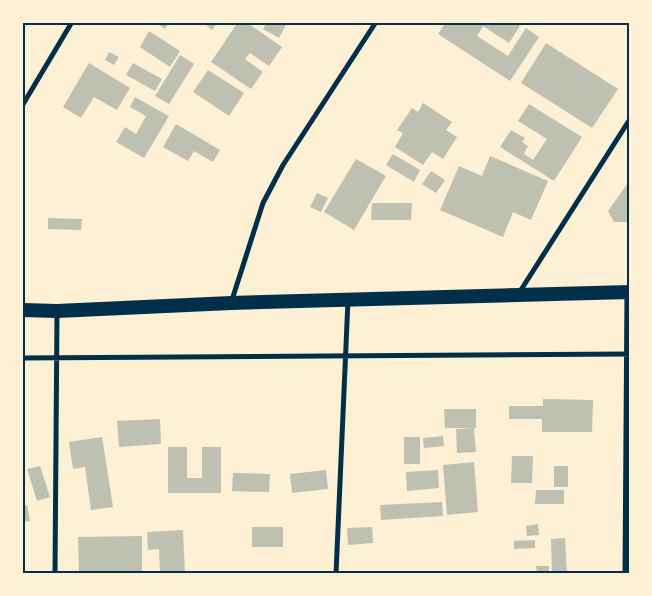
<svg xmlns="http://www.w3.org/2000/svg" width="652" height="596" font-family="'Noto Sans',sans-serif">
	<rect width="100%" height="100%" fill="#fdf0d5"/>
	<!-- building -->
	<path fill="#bec0b2" d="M155 22H169L165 29Z
		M207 22H215L216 24 212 30 205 24Z
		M238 22H246L282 47 269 66 250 53 245 59 263 72 251 89 211 62Z
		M267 22H282L286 25 279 38 263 29Z
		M446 22H514L520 26 509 43 483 26 477 36 508 56 526 28 539 37 510 81 438 34Z
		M149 31 180 51 170 67 140 47Z
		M546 43 618 89 592 128 521 83Z
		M109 52 119 57 114 65 105 60Z
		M180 55 194 64 169 104 155 96Z
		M89 63 130 88 117 110 94 97 81 118 63 107Z
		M133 63 162 79 155 91 126 75Z
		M208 70 244 93 229 116 193 92Z
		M135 97 169 116 144 158 116 142 125 127 136 134 146 116 130 107Z
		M423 103 452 122 446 130 457 137 443 159 432 152 423 165 395 147 403 133 397 130 412 108 418 112Z
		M529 104 582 137 554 181 500 147 511 130 525 138 522 142 528 146 524 154 533 160 547 139 518 121Z
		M176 124 220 150 213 162 194 151 188 161 163 147Z
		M393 154 420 170 414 182 386 165Z
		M490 156 548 181 531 220 513 212 503 237 440 210 459 166 482 176Z
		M356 159 386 176 354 230 324 212Z
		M431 171 445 180 436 193 422 184Z
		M630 180V222H614L608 211Z
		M317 193 328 198 321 212 310 207Z
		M372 203H412L411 220H371Z
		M48 218 82 219 81 230 48 229Z
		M543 399 593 400 592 432H542V419H509V406H543Z
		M444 409H476V428H474L476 452 457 453 456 429 472 428H445Z
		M160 419 161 444 119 447 117 421Z
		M443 436 444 446 424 448 423 438Z
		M102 437 113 507 91 510 85 467 73 469 69 442Z
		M404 437H420V464H404Z
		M168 447H187V478H202V447H221V493H168Z
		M512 456H533L532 483H511Z
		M474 462 478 512 447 515 443 465Z
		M40 466 50 497 37 501 27 469Z
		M554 466H568V487H554Z
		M326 470 328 489 292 493 290 474Z
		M438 470 439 488 407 491 406 472Z
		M233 473 270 474 269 492 232 491Z
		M536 490H564V504H535Z
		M442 502 443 516 381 520 380 505Z
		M27 505 30 521 22 522V506Z
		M538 524 539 535 527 536 526 526Z
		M252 527H283V547H252Z
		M372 527 373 543 348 545 347 528Z
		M183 530 185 574H160L159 549 148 550 147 532Z
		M142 536V574H79L78 537Z
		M565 538 567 574H552L551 539Z
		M535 540V548L514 549V541Z
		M536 566H549V574H537Z"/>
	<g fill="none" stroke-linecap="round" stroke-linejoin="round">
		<!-- minor -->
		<path stroke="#003049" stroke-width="5" d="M22 106 72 22
			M519 293 630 119
			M231 303 263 203 283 165 376 22
			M22 358 630 354
			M55 574 57 312
			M336 574 348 300
			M625 574 627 292"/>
		<!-- trunk -->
		<path stroke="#003049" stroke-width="14" d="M22 310 57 311 231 303 630 292"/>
	</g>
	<!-- border -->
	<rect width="652" height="596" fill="none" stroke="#fdf0d5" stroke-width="48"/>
	<rect x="24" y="24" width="604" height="548" fill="none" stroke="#003049" stroke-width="2"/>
</svg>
